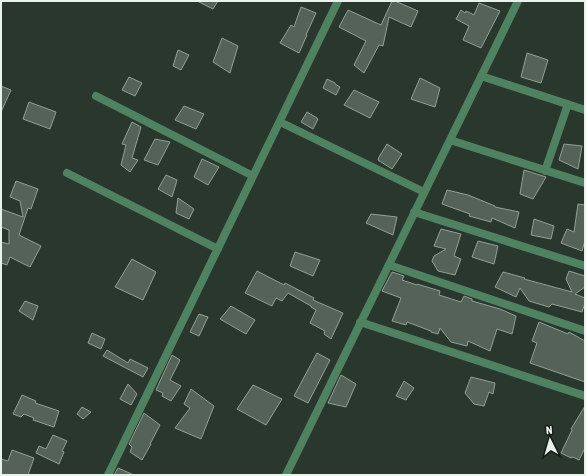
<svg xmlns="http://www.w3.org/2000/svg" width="586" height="476" font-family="'Asap Condensed',sans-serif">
	<rect width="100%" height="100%" fill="#2a372d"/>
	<!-- building -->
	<path fill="#546258" stroke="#91a196" d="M197 1H218L213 9Z
		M392 1H395L418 11 411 27 389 17 383 46 379 45 364 73 354 65 366 41 339 27 348 10 381 25Z
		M479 3 500 11 481 48 463 40 469 26 456 19 461 10 465 13 466 11 474 15Z
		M301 7 316 13 306 35H307L299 53 280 43 291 25 294 27Z
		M222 38 238 46 230 73 213 62Z
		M178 50 189 55 181 70 173 66Z
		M527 53 548 60 541 83 521 77Z
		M129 77 142 83 135 96 122 90Z
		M420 78 440 88 435 107 411 99Z
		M327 79 335 83V84L340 87 336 95 323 88Z
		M1 86 11 90 1 112Z
		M354 90 379 102 370 118 344 105Z
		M29 102 56 112 50 129 23 119Z
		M184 106 204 114 196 129 175 120Z
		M307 112 317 118V119H318L313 129 301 122Z
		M132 122 141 127 132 158 138 160 130 172 121 165 126 145 122 144Z
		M155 139 170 142 158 165 144 160Z
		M387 144 402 154 392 169 378 160 379 157Z
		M564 144 582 146 578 169 559 160Z
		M202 159 219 167 208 185 194 177Z
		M524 170 546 177 533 199 520 194Z
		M166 175 177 180 172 197 158 189Z
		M16 181 38 189 31 209 28 208 19 235 41 246 30 267 10 257 7 265 1 263V242L9 244V230L1 227V209L23 217 20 201 10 197Z
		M447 190 468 195 495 206V207L519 212 515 228 492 218 491 222 469 216 470 214 442 204Z
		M178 198 194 209 189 219 176 213Z
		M578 204 585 205V241L582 251 561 243 567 229 574 232Z
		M371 214 397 217 393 235 366 223Z
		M534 219 554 226 551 239 531 235Z
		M441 229 461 234 454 256 461 259 455 275 438 271 432 261 434 256 446 249 434 246Z
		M478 241 498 246 494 264 472 257Z
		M295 252 320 260 313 276 290 266Z
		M132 259 156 272 143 300 115 287Z
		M257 271 284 285 285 283 314 298 313 300 343 313 331 339 324 334 325 331 310 323 316 310 311 307V306L288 293 282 301 276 298 272 306 245 293Z
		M569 271 585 276V287L575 294 585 298V303L582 312 552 304 549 307 529 301 520 288 516 297 495 287 503 272 525 278 524 279 572 292 566 279Z
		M392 272 404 276 402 280 417 285V284L440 291 439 295 461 302 464 296 472 299V301L500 309 516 316 512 334 497 329 490 351 468 341 467 346 451 342 440 328 438 334 431 332V331L407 322 406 325 392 321 401 298 382 291Z
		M25 301 38 306 33 320 19 311Z
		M231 306 255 320 246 334 220 319Z
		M199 314 208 317 199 336 190 332Z
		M539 322 568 334 569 332 585 341V382L530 363 537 343 532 341Z
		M92 333 105 339 101 349 88 343Z
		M107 350 128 363 130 359 148 368 143 377 103 356Z
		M317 353 330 360 308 403 294 396Z
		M172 355 180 360 170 380 181 386 171 401 162 396 163 393 156 390Z
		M341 375 356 384 346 407 328 403Z
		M471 377 495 383 493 394 489 392 484 406 474 404 465 393Z
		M404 381 414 388 406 400 396 396Z
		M128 384 137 394 131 405 120 399Z
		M253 385 282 399 266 425 237 409Z
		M191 389 214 406 201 439 175 428 190 408 184 404Z
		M22 395 36 401 35 403 59 411 54 427 33 420 34 418 24 414 21 417 13 414Z
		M585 406V448L579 460 573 457 571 458 561 453 572 430 571 429Z
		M82 407 91 412 83 419 77 414Z
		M144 413 160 425 150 444H151L142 460 130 452 132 447 129 444Z
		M53 435 67 441 62 451 64 452 59 464 36 453 39 446 46 449Z
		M12 450 34 458 28 475H1V459L8 461Z
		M118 468 134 475H114Z"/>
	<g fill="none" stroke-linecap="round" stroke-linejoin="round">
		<!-- minor -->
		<path stroke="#4f8261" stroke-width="8" d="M481 76 585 110
			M96 96 253 176
			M280 122 424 192
			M450 140 585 183
			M545 171 568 104
			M67 173 218 249
			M414 212 585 266
			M389 265 585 331
			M360 322 585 396
			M108 475 338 1
			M286 475 518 1"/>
	</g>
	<!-- border -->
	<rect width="586" height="476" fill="none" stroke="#eaf2ec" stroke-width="4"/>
	<!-- north arrow -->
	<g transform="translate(550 440) rotate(355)" stroke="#161c18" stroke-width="3" paint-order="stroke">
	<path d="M0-3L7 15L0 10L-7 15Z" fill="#eaf2ec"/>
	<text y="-6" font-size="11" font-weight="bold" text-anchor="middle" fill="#eaf2ec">N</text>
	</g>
</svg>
